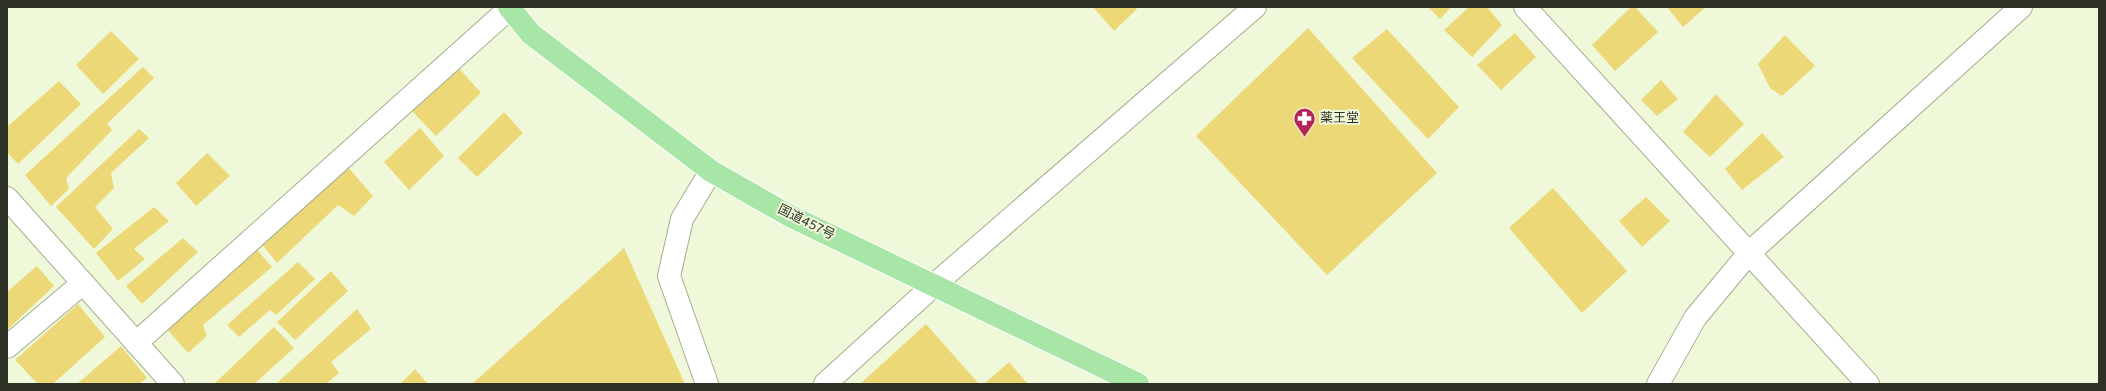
<svg xmlns="http://www.w3.org/2000/svg" width="2106" height="391" font-family="Overpass,'Noto Sans JP',sans-serif">
	<rect width="100%" height="100%" fill="#eff9d9"/>
	<!-- building -->
	<path fill="#edd877" d="M1093 7H1136L1137 9 1114 31Z
		M1428 7H1451L1440 19Z
		M1469 7H1487L1502 25 1472 57 1444 30Z
		M1631 7H1635L1658 32 1615 71 1592 45Z
		M1667 7H1706L1683 27Z
		M1308 28 1437 173 1327 275 1196 136Z
		M1387 29 1459 107 1428 139 1352 58Z
		M111 31 139 59 103 94 76 65Z
		M1515 33 1536 57 1501 90 1477 65Z
		M1785 35 1815 66 1782 96 1770 88 1758 64Z
		M457 66 481 93 436 136 410 109Z
		M143 67 154 78 107 124 112 130 66 178 69 189 51 206 25 175Z
		M1661 80 1678 99 1657 116 1641 100Z
		M59 81 81 104 18 164 7 152V127Z
		M1716 94 1744 124 1710 157 1683 132Z
		M504 112 523 133 477 177 458 158Z
		M420 128 444 156 409 190 384 162Z
		M139 129 149 138 111 173 114 188 95 207 113 229 94 249 56 207Z
		M1762 133 1784 157 1742 190 1725 169Z
		M207 153 230 176 196 206 176 183Z
		M347 166 373 196 354 216 338 205 277 263 260 242Z
		M1553 188 1627 271 1582 313 1509 228Z
		M1646 197 1670 221 1642 247 1619 221Z
		M154 207 169 221 134 249 145 259 118 281 96 253Z
		M183 238 198 252 142 304 126 286Z
		M252 244 272 267 203 325 207 336 188 353 165 327Z
		M624 248 685 384H472Z
		M298 262 315 279 276 315 270 310 239 337 227 325Z
		M37 266 54 286 7 330V292Z
		M331 271 348 291 295 340 277 322Z
		M78 304 105 337 53 384H38L15 360Z
		M357 309 371 329 331 362 339 373 326 384H276Z
		M926 324 979 384H860Z
		M274 327 294 348 254 384H214Z
		M121 346 147 378 139 384H77Z
		M1009 362 1028 384H986L985 383Z
		M415 369 428 384H400Z"/>
	<g fill="none" stroke-linecap="round" stroke-linejoin="round">
		<defs>
			<path id="minor" d="M1525 7 1868 384
				M136 343 510 8
				M7 347 83 283
				M707 384 669 276 682 219 711 171
				M825 384 934 285 1255 7"/>
			<path id="tertiary" d="M7 198 173 384
				M1658 384 1695 318 1749 253 2021 7"/>
			<path id="trunk" d="M509 7 531 34 711 171 788 215 1138 384"/>
		</defs>
		<!-- minor casing -->
		<use href="#minor" stroke="#a4ad8f" stroke-width="24"/>
		<!-- tertiary casing -->
		<use href="#tertiary" stroke="#a4ad8f" stroke-width="24"/>
		<!-- trunk casing -->
		<use href="#trunk" stroke="#fff" stroke-width="24"/>
		<!-- minor -->
		<use href="#minor" stroke="#fff" stroke-width="22"/>
		<!-- tertiary -->
		<use href="#tertiary" stroke="#fff" stroke-width="22"/>
		<!-- trunk -->
		<use href="#trunk" stroke="#a8e6a8" stroke-width="22"/>
	</g>
	<!-- icons -->
	<defs>
		<symbol id="pharmacy-pin" viewBox="-11 -11 22 30"><path d="M0 17L-7.5 6A9.5 9.5 0 1 1 7.5 6Z" fill="#b32458" stroke="#eff9d9"/><path d="M-2-6h4v4h4v4h-4v4h-4v-4h-4v-4h4Z" fill="#fff"/></symbol>
	</defs>
	<g fill-rule="evenodd">
		<use href="#pharmacy-pin" x="1292" y="106" width="25" height="34"/>
	</g>
	<g text-anchor="middle" dominant-baseline="central" stroke-width="4" stroke-linejoin="round" paint-order="stroke">
		<!-- poi labels -->
		<g font-size="13" fill="#2e3126" stroke="#eff9d9" text-anchor="start">
			<text x="1320" y="119">薬王堂</text>
		</g>
		<!-- street labels -->
		<g font-size="13" fill="#2e3126" stroke="#eff9d9">
			<text transform="translate(806 223) rotate(27)">国道457号</text>
		</g>
	</g>
	<!-- border -->
	<rect width="2106" height="391" fill="none" stroke="#2e3126" stroke-width="16"/>
</svg>
